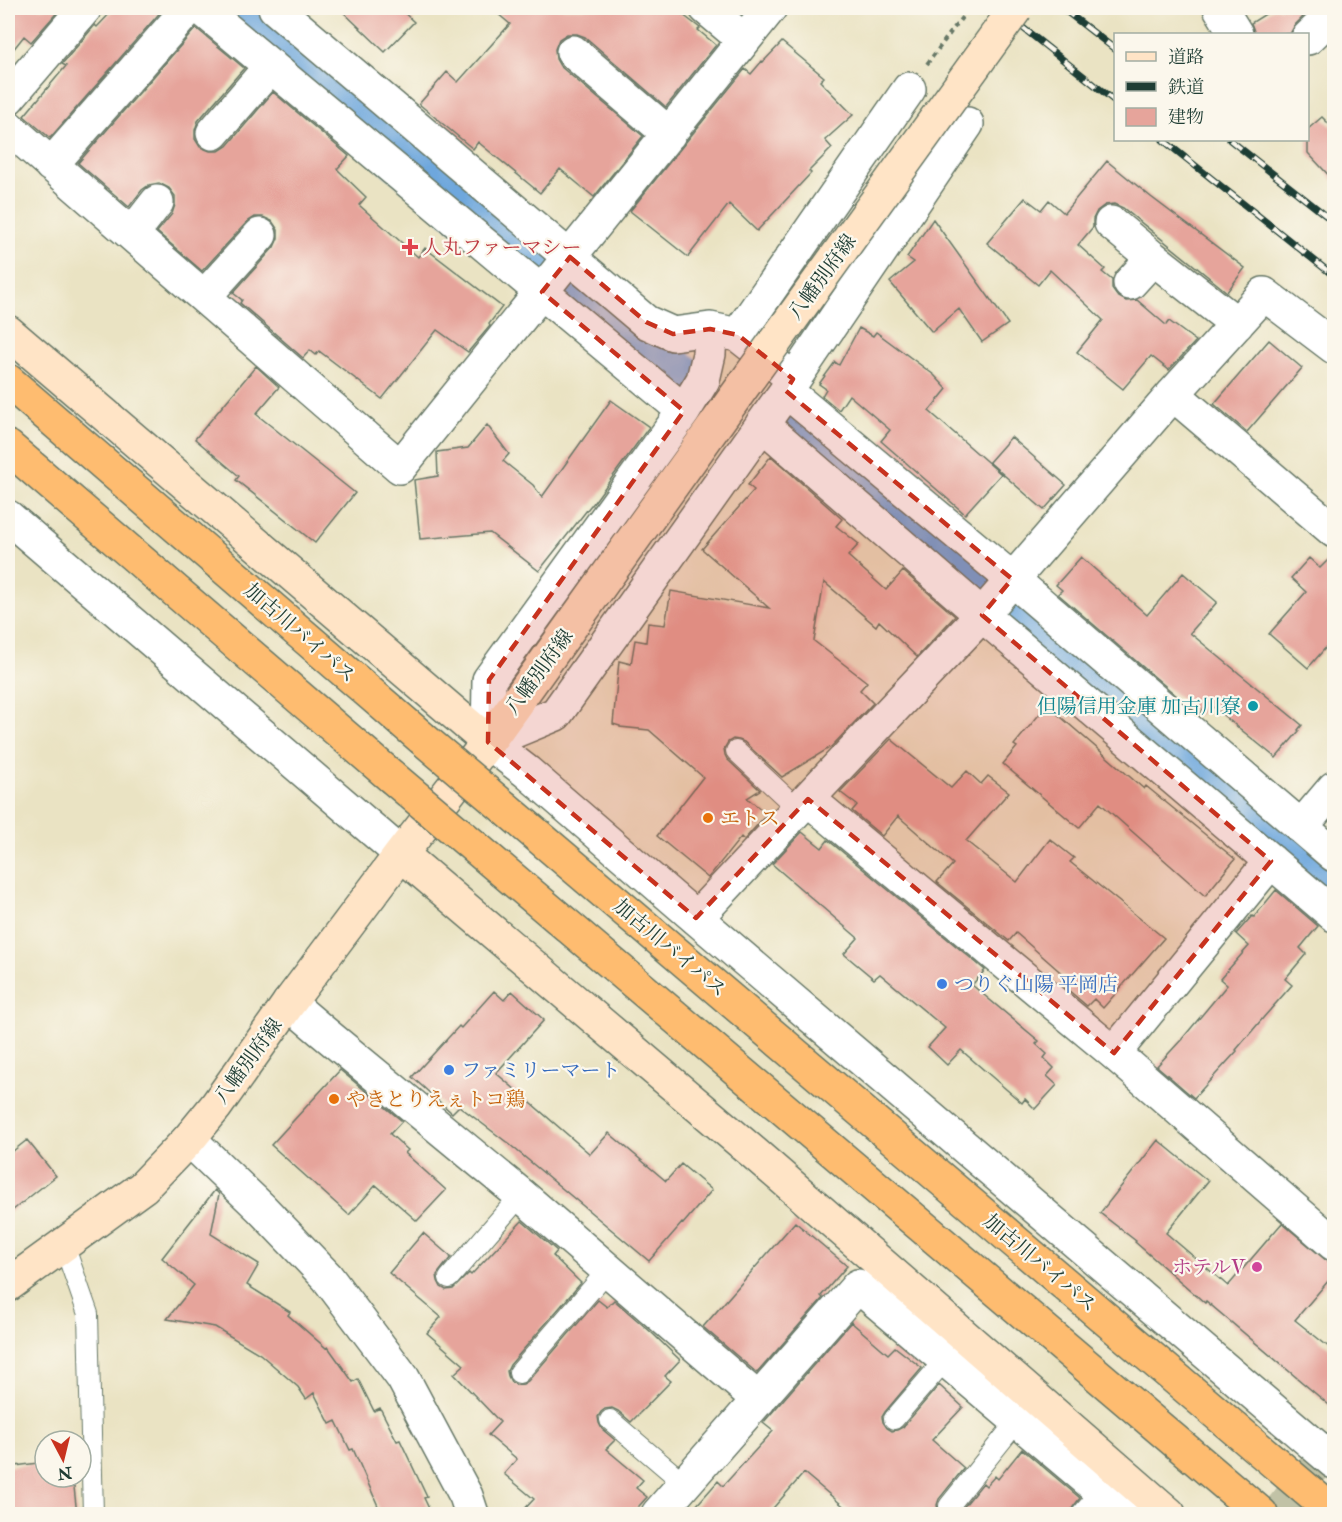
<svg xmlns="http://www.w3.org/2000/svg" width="1342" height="1522" font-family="'IM FELL Double Pica','Noto Serif JP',serif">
	<rect width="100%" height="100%" fill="#fbf7ec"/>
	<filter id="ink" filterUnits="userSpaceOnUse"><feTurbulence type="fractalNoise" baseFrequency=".0167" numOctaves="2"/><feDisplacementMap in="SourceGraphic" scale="12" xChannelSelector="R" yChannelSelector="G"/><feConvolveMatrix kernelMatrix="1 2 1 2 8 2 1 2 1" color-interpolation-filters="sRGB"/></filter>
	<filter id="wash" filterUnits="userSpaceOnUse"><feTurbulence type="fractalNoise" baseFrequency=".008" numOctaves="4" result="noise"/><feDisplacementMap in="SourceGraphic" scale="24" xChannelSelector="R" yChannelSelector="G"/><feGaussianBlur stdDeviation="1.35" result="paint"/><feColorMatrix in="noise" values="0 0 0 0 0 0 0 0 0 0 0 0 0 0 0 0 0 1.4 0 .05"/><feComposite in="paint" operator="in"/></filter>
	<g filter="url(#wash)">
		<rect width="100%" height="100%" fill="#eae3c3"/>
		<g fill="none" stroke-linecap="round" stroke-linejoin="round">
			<!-- river -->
			<path stroke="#6ea7dd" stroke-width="60" d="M232 8 687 390
				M786 417 985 590 1334 886"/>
		</g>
		<g id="blocks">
			<!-- building -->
			<path fill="#e6a49b" d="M8 8H61L31 42 24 36 8 56Z
				M115 8H164L50 138 24 116 66 66 62 64 95 25 97 27Z
				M339 8H399L414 22 385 52Z
				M491 8H674L700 28 698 30 716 45 666 107 585 37 577 34H567L559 39 555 49 556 59 560 66 643 136 594 197 560 169 540 193 478 142 473 149 419 104 447 72 458 82 510 24Z
				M1275 8H1297L1303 17 1295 25 1290 34H1255L1251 23Z
				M196 28 244 68 198 121 195 130V139L200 147 210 151H219L227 146 273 92 349 156 337 169 366 197 359 205 418 257 425 248 502 307 489 324 490 326 468 352 437 330 382 399 319 351 316 355 310 350 303 358 240 303 242 300 233 293 274 247 278 238V230L272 221 263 217H255L247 222 202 271 157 232 172 214 175 205V196L169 188 159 183 149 185 142 190 129 207 78 163Z
				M782 42 824 77 820 81 853 115 825 140 832 148 809 171 811 173 757 231 729 204 688 257 630 211 745 69 751 74 762 61 763 62Z
				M1322 117 1335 130V182L1308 153V129Z
				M1107 161 1151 197 1245 268 1227 292 1123 208 1114 204 1105 205 1097 211 1093 219V227L1078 245 1105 269 1102 272 1112 280V289L1117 296 1126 301 1137 300 1166 325 1169 321 1196 341 1169 370 1151 356 1123 389 1077 352 1103 320 1050 270 1038 285 987 243 1025 198 1041 210 1049 200 1064 213Z
				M933 219 1008 324 982 342 959 309 932 332 890 282 914 262 907 257Z
				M859 328 873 336 876 332 934 375 947 389 929 411 1001 474 965 514 881 441 890 430 849 395 839 410 822 396 826 389 819 384 835 362 839 365Z
				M1269 340 1302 368 1247 432 1214 404Z
				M256 366 279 387 256 414 355 493 315 543 236 480 239 476 195 439Z
				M611 400 649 427 592 505H591L539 571 490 533 420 539 414 480 438 476 437 452 468 448 487 425 509 454 503 461 533 485 542 497Z
				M1011 437 1066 485 1044 510 989 462Z
				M771 456 842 519 836 526 859 544 848 556 886 590 903 571 955 616 917 657 879 621 876 626 824 582 814 641 867 682 860 690 873 703 831 747 782 777 744 742 739 740 733 739 728 742 724 749 725 755 727 759 760 790 747 798 767 814 744 840 741 837 708 878 657 836 703 777 649 730 620 727V726L613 724 619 661 631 664 635 640 646 642 648 623 665 625 671 591 769 608 702 549 754 490 748 485Z
				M1335 553V637L1308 668 1269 634 1306 592 1291 578 1309 558 1320 568Z
				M1081 557 1147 615 1183 573 1217 602 1190 633 1302 725 1298 730 1299 731 1276 758 1208 703 1199 715 1058 594 1062 590 1056 585Z
				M1047 705 1144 789 1146 786 1235 859 1205 896 1100 803 1079 828 1003 764 1017 747 1014 745Z
				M891 739 951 788 967 771 981 784 988 776 1009 792 966 841 1017 882 1050 839 1074 858 1070 862 1164 938 1103 1008 1094 999 1087 1006 1060 983 1066 977 1016 933 1009 941 937 882 953 864 898 816 882 836 852 811 857 805 840 792Z
				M802 832 822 848 828 840 985 970 972 985 1039 1041 1036 1044 1047 1054 1044 1058 1054 1068 1047 1076 1057 1085 1035 1109 1025 1099 1022 1103 961 1050 947 1065 928 1047 945 1028 880 974 874 979 844 954 858 938 772 864Z
				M1276 890 1318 926 1300 948 1306 954 1285 979 1292 985 1263 1018 1236 1050 1237 1051 1194 1098 1157 1066 1182 1039 1227 985 1220 979 1249 946 1236 934 1252 916 1254 917Z
				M494 991 504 1000 512 991 544 1020 496 1073 590 1154 609 1133 666 1181 681 1164 712 1190 683 1224 682 1223 649 1261 509 1144 459 1106 452 1113 412 1077 459 1026 461 1028Z
				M340 1070 402 1121 390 1134 408 1150 405 1153 446 1190 417 1221 376 1185 349 1215 271 1145Z
				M27 1140 56 1176 8 1214V1155Z
				M1158 1140 1208 1181 1166 1233 1228 1286 1282 1223 1335 1268V1273L1295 1320 1335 1352V1410L1206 1301 1205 1303 1135 1242 1136 1241 1100 1213Z
				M215 1190 219 1194 211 1234 259 1264 247 1285 290 1312 288 1315 326 1348 328 1347 353 1382 358 1379 374 1411 380 1408 397 1441 400 1440 427 1497 424 1498 432 1515H382L353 1449 350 1450 336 1421 330 1424 314 1393 306 1399 298 1387 260 1354 215 1327 167 1319 194 1285 162 1258Z
				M522 1221 557 1251 553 1256 581 1283 510 1365 507 1371 508 1376 511 1382 517 1385 523 1384 528 1381 598 1300 607 1307 614 1300 652 1333 680 1360 665 1376 671 1381 631 1422 618 1411 612 1408 605 1409 601 1412 598 1417 599 1423 602 1429 615 1440 606 1449 643 1480 636 1488 647 1497 631 1515H519L534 1499 504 1474 517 1459 488 1435 500 1422 454 1374 464 1365 427 1333 441 1317 389 1273 423 1233 451 1257 440 1271 437 1275 438 1281 441 1287 446 1290 453 1289 469 1273 471 1275Z
				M795 1222 847 1266 821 1296 823 1298 757 1373 703 1327Z
				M851 1322 888 1354 895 1347 922 1368 885 1412 882 1417 883 1422 887 1428 892 1431 897 1430 903 1427 939 1385 963 1407 932 1440 964 1468 939 1499 937 1505 938 1510 941 1515H854L804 1473 767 1515H688L718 1481 723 1486 773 1431 763 1423Z
				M1022 1449 1080 1498 1073 1507 1070 1515H957L983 1483 986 1486 995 1476 998 1479Z
				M45 1462V1477H59L61 1488 74 1487 77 1515H8V1467Z"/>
		</g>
	</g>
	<g filter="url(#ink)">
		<use href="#blocks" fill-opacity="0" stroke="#676" stroke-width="1.5"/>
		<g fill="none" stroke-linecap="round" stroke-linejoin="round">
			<!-- street-tunnel -->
			<path stroke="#c1c2a6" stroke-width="33" stroke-dasharray="33 16" stroke-linecap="butt" d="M1277 1514 1325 1454"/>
			<defs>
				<path id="lane" d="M736 751 798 809
					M64 1245 88 1314 93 1514
					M449 1278 521 1195
					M519 1373 608 1270
					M894 1419 945 1360
					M610 1420 685 1484
					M949 1506 1018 1420
					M1082 1514 1102 1491"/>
				<path id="street" d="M201 8 684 411
					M275 8 646 322 673 334 710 329 738 335 786 373
					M706 8 744 40
					M1220 8 1236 34
					M1308 38 1334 13
					M573 52 669 134
					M8 98 85 8
					M8 127 400 467 770 8
					M213 133 271 66
					M51 165 189 8
					M1111 223 1153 258 1237 324
					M132 234 157 202
					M1130 283 1153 258
					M204 297 260 235
					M738 335 909 89
					M786 391 1012 579 1334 855
					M1173 394 1334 531
					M762 424 982 615 1334 915
					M8 517 401 854
					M488 742 527 772 696 918 1334 1462
					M488 742 556 714 786 391 967 124
					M488 742 489 680 684 411 703 380 709 354 710 329
					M808 799 1114 1053 1334 1244
					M1301 827 1334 788
					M696 918 798 809 982 615 1173 394 1264 294 1334 347
					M289 1003 322 1031 521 1195 759 1400
					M1114 1053 1271 861
					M189 1139 261 1208 327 1277 403 1378 466 1496 472 1514
					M658 1514 858 1286 1128 1514"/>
				<path id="secondary" d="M8 332 488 742
					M401 854 755 1154 1169 1514
					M8 1285 143 1187 189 1139 216 1106 289 1003 401 854 488 742 751 375"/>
				<path id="highway" d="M8 381 422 738
					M8 447 392 777
					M505 808 1334 1513
					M476 848 1261 1514"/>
			</defs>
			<!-- lane casing -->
			<use href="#lane" stroke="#676" stroke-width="22"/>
			<!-- street casing -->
			<use href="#street" stroke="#676" stroke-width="36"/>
			<!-- secondary casing -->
			<use href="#secondary" stroke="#676" stroke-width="36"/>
			<!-- highway casing -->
			<use href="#highway" stroke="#676" stroke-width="36"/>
			<!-- path -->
			<path stroke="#676" stroke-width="4" stroke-dasharray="4.5 4.5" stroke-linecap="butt" d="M927 64 969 8"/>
			<!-- lane -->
			<use href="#lane" stroke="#fff" stroke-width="20"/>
			<!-- street -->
			<use href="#street" stroke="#fff" stroke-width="33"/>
			<!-- secondary -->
			<use href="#secondary" stroke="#ffe4c6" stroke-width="33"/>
			<!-- highway -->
			<use href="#highway" stroke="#febc70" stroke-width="33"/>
			<defs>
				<path id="rail" d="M998 8 1116 102
					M1062 8 1116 50
					M1163 140 1334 276
					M1230 140 1334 222"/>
			</defs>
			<!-- rail casing -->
			<use href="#rail" stroke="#1f3d34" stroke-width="7"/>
			<!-- rail -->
			<use href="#rail" stroke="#fbf7ec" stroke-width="4.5" stroke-dasharray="14" stroke-linecap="butt"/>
			<defs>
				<path id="secondary-bridge" d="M751 375 1016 8"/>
				<path id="highway-bridge" d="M422 738 505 808
					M392 777 476 848"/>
			</defs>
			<!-- secondary-bridge casing -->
			<use href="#secondary-bridge" stroke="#676" stroke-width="36" stroke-linecap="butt"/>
			<!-- highway-bridge casing -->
			<use href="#highway-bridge" stroke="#676" stroke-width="36" stroke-linecap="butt"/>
			<!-- secondary-bridge -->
			<use href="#secondary-bridge" stroke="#ffe4c6" stroke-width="33"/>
			<!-- highway-bridge -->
			<use href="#highway-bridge" stroke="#febc70" stroke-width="33"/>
		</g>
	</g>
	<!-- marked area -->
	<path fill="#c8321e" fill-opacity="0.2" stroke="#c8321e" stroke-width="4.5" stroke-dasharray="12 8" stroke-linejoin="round" d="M570 257 646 322 673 334 710 329 738 335 793 379 786 391 1012 579 982 615 1271 861 1114 1053 808 799 696 918 488 742 489 680 684 411 542 292Z"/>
	<!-- markers -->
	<path fill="#e0444e" stroke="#fbf7ec" stroke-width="2" d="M407 238h6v6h6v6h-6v6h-6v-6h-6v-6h6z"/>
	<circle fill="#0f9aa8" stroke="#fbf7ec" stroke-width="2" cx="1253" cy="706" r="6"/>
	<g fill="#e8710a" stroke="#fbf7ec" stroke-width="2">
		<circle cx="708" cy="818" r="6"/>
		<circle cx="334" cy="1099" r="6"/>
	</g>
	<g fill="#3f7fe0" stroke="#fbf7ec" stroke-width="2">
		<circle cx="942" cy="984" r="6"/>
		<circle cx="449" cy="1070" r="6"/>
	</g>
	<circle fill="#d1479c" stroke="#fbf7ec" stroke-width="2" cx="1257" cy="1267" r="6"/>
	<g text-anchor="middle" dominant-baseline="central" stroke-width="4.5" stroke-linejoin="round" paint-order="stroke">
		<!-- health labels -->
		<g font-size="20" fill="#be3a42" stroke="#fbf7ec" text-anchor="start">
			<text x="422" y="247">人丸ファーマシー</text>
		</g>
		<!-- street labels -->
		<g font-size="20" fill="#1f3d34" stroke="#fbf7ec">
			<text transform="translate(822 277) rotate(-54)">八幡別府線</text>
			<text transform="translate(300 633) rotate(41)">加古川バイパス</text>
			<text transform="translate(539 672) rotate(-54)">八幡別府線</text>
			<text transform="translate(670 948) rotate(40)">加古川バイパス</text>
			<text transform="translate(248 1061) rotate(-54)">八幡別府線</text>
			<text transform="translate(1040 1263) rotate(40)">加古川バイパス</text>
		</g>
		<!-- culture labels -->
		<g font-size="20" fill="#0d838f" stroke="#fbf7ec" text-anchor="end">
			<text x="1241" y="706">但陽信用金庫 加古川寮</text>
		</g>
		<!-- food labels -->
		<g font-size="20" fill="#c56008" stroke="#fbf7ec" text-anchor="start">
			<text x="720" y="818">エトス</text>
			<text x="346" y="1099">やきとりえぇトコ鶏</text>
		</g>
		<!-- shop labels -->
		<g font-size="20" fill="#366cbe" stroke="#fbf7ec" text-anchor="start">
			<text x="954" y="984">つりぐ山陽 平岡店</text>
			<text x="461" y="1070">ファミリーマート</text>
		</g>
		<!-- hotel labels -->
		<g font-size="20" fill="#b23c85" stroke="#fbf7ec" text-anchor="end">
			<text x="1245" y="1267">ホテルV</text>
		</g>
	</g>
	<!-- margin -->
	<rect width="1342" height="1522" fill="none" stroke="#fbf7ec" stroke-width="30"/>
	<!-- legend -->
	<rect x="1114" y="33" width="195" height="108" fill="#fbf7ec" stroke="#a3ada2" stroke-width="1.5"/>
	<rect x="1126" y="52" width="30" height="9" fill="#ffe4c6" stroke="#a3ada2" stroke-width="1.5"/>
	<text x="1168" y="63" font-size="18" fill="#1f3d34">道路</text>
	<rect x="1126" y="82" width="30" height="9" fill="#1f3d34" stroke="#a3ada2" stroke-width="1.5"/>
	<text x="1168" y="93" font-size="18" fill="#1f3d34">鉄道</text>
	<rect x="1126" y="108" width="30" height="18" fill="#e6a49b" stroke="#a3ada2" stroke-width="1.5"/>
	<text x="1168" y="123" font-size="18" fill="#1f3d34">建物</text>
	<!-- north arrow -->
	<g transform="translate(63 1459) rotate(173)"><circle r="28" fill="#fbf7ec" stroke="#a3ada2" stroke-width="1.5"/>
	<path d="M0-4.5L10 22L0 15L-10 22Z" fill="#c8321e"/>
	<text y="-9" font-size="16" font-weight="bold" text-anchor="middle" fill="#1f3d34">N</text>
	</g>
</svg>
